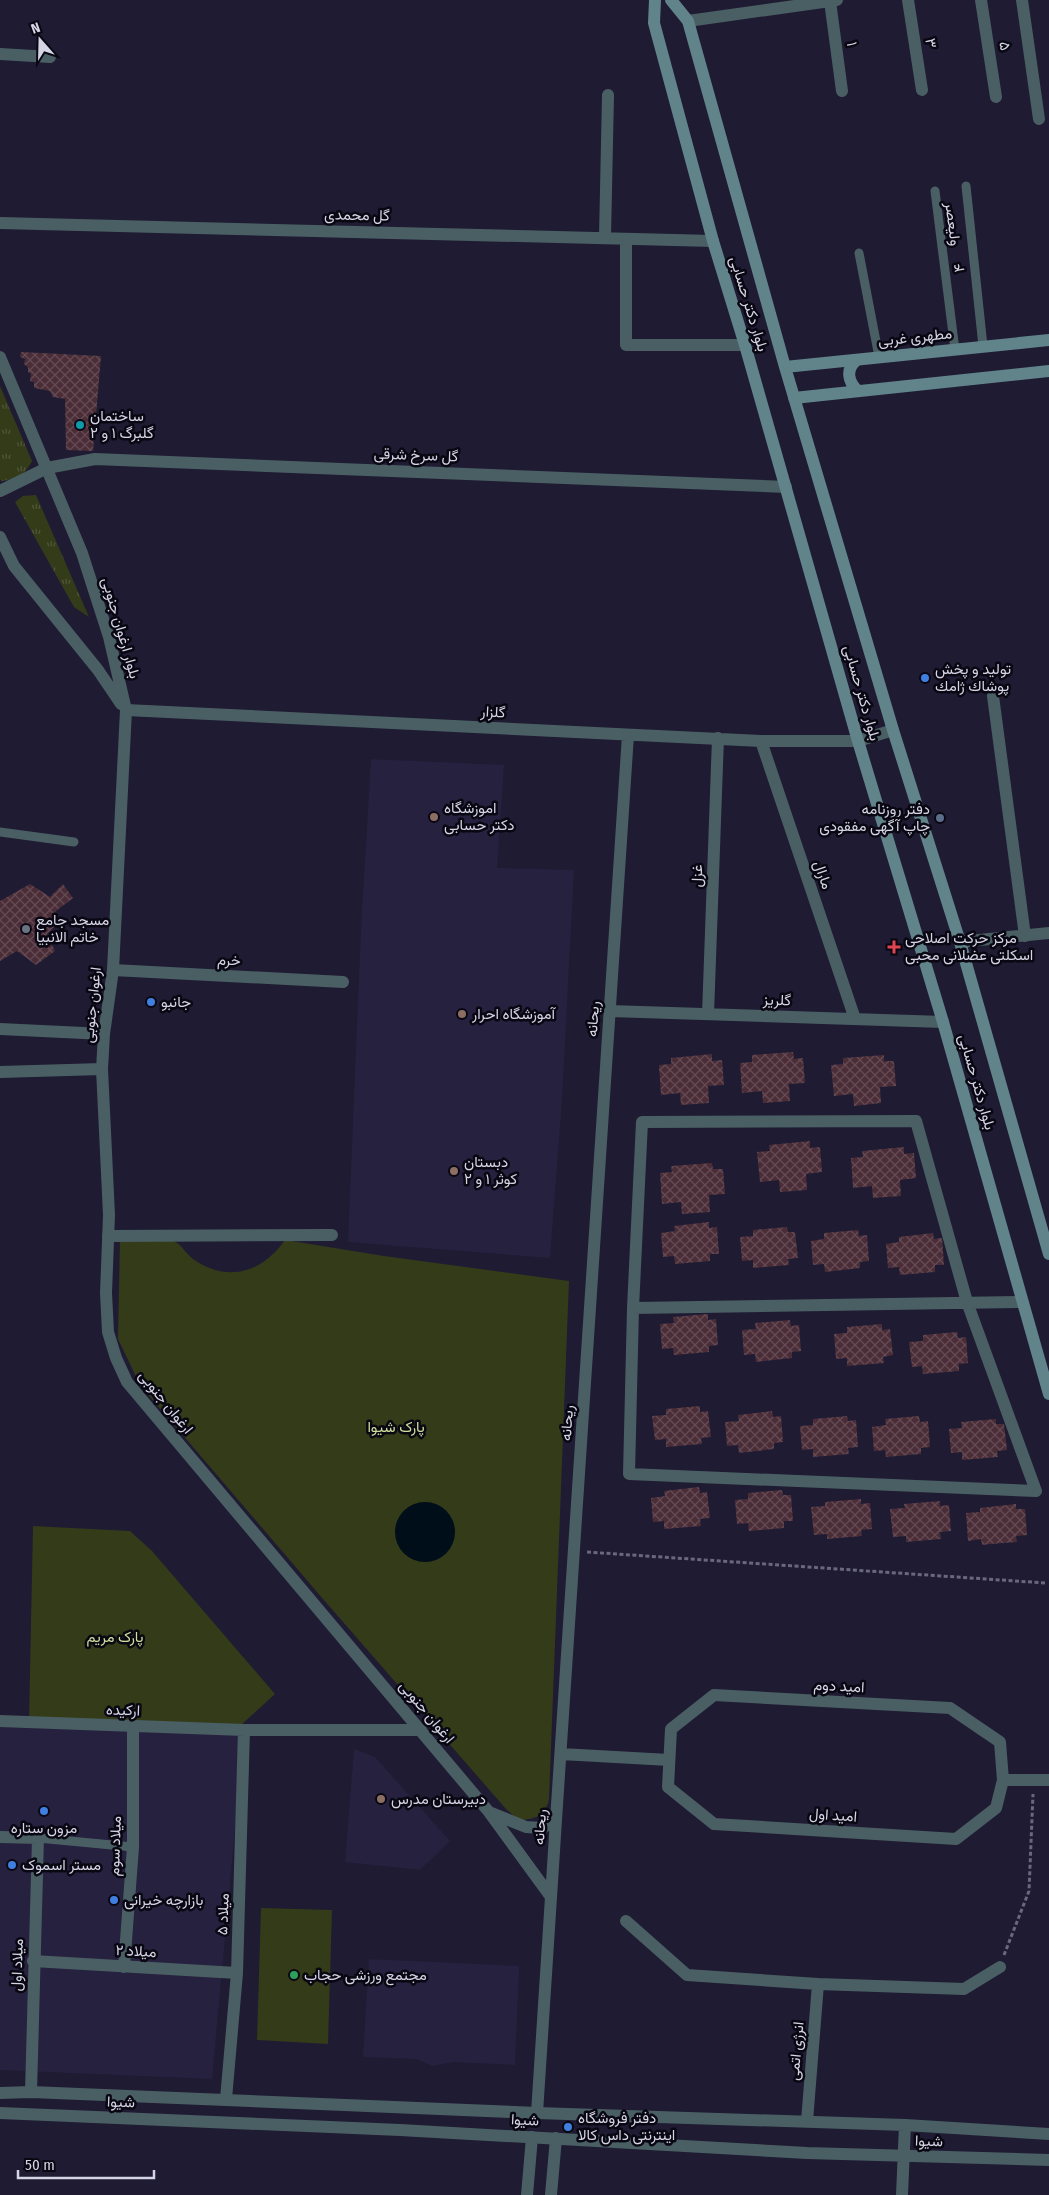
<svg xmlns="http://www.w3.org/2000/svg" width="1049" height="2195" font-family="'Fira Sans Condensed',Vazirmatn,sans-serif">
	<defs>
		<pattern id="grass-tufts" width="24" height="20" patternUnits="userSpaceOnUse" patternTransform="scale(1.25)"><rect width="24" height="20" fill="#343b19"/><path d="M3 7l-1-3M5 7V3M7 7l1-3M15 17l-1-3M17 17v-4M19 17l1-3" fill="none" stroke="#51563a"/></pattern>
		<pattern id="building-cross-hatch" width="8" height="8" patternUnits="userSpaceOnUse" patternTransform="scale(1.25)"><rect width="8" height="8" fill="#4b2d37"/><path d="M0 0l8 8M0 8l8-8" fill="none" stroke="#644b54"/></pattern>
	</defs>
	<rect width="100%" height="100%" fill="#1e1b33"/>
	<!-- built -->
	<path fill="#25213f" d="M371 759 504 765 497 868 574 870 562 1100 550 1258 348 1242 361 929Z
		M0 1721 244 1730 212 2079 0 2070Z
		M354 1749 375 1757 450 1841 420 1870 345 1862Z
		M369 1959 519 1966 515 2065 453 2062 433 2066 416 2059 363 2057Z"/>
	<!-- grass -->
	<path fill="url(#grass-tufts)" d="M0 386 32 461C25 475 17 479 2 481L0 480Z
		M36 495 89 617 74 607 15 502 23 496Z"/>
	<!-- green -->
	<path fill="#343b19" d="M120 1236C133 1237 161 1237 173 1241 181 1243 186 1254 193 1259 227 1283 262 1273 285 1240L384 1256 569 1281 549 1799C546 1816 534 1820 518 1820L506 1809 323 1599 140 1385 118 1339Z
		M33 1526 130 1531 152 1551 275 1694 240 1726 29 1720Z
		M261 1908 332 1910 328 2044 257 2040Z"/>
	<!-- water -->
	<path fill="#000e19" d="M395 1532a30 30 0 1 1 60 0a30 30 0 1 1-60 0Z"/>
	<!-- building -->
	<path fill="url(#building-cross-hatch)" d="M21 352 101 356 93 451 66 450 65 399 53 397 50 391 34 388V382L30 381 31 374 28 372V367L24 364 25 359 20 357Z
		M30 884 50 897 63 884 73 898 56 911 58 923 47 934 55 951 36 965 17 951 0 961V901Z
		M793 1052 794 1059 803 1058 805 1083 789 1084 790 1101 763 1103 762 1091 742 1093 740 1063 752 1062V1055Z
		M712 1054V1061L722 1060 724 1085 708 1086 709 1103 681 1105 680 1093 661 1095 659 1065 671 1064V1058Z
		M884 1055V1061H894L896 1086 880 1087 881 1103 854 1106 853 1094 834 1096 831 1065 843 1064V1058Z
		M810 1141V1148L820 1147 822 1172 806 1174 807 1190 780 1192 779 1180 760 1182 757 1152 770 1151 769 1145Z
		M904 1147V1154L914 1153 916 1178 900 1180 901 1196 873 1198 872 1186 853 1188 851 1158 863 1157 862 1151Z
		M712 1163 713 1169H723L725 1194 709 1195 710 1212 682 1214 681 1202 662 1204 660 1173 672 1172 671 1166Z
		M709 1222V1228L717 1227 719 1254H710V1261L675 1264 674 1256 663 1257 661 1233 675 1231 674 1226Z
		M787 1227 788 1232H795L798 1258 788 1259 789 1265 753 1268V1260L742 1261 740 1237 753 1236V1230Z
		M858 1230 859 1236 867 1235 869 1261 860 1262V1268L825 1272 824 1264 813 1265 811 1241 824 1239V1233Z
		M933 1233 934 1239 942 1238 944 1265H935V1272L900 1275 899 1267 888 1268 886 1244 899 1242V1237Z
		M708 1314V1320L716 1319 718 1345 709 1346V1352L674 1355 673 1348 662 1349 660 1324 674 1323 673 1317Z
		M790 1320 791 1326 799 1325 801 1351 792 1352V1358L756 1362 755 1354 744 1355 742 1330 756 1329 755 1323Z
		M882 1324V1330L890 1329 893 1355 883 1357 884 1363 847 1366V1358L836 1359 834 1334 847 1333V1327Z
		M957 1332 958 1338 966 1337 968 1363 959 1364V1371L923 1374 922 1366 912 1367 909 1342 923 1341V1335Z
		M700 1406V1412L708 1411 711 1437 701 1438 702 1444 666 1447V1439L655 1440 652 1416 666 1415V1409Z
		M772 1411 773 1417 781 1416 783 1442 774 1443V1449L739 1453 738 1445 727 1446 725 1422 739 1421 738 1415Z
		M847 1416 848 1421 856 1420 858 1447 848 1448 849 1454 813 1457V1449L802 1450 800 1426 813 1425V1419Z
		M919 1416 920 1422 928 1421 930 1447 921 1448V1454L886 1457 885 1450 874 1451 872 1427 886 1425 885 1419Z
		M996 1419V1424H1004L1007 1450 997 1451 998 1457 962 1460V1452L951 1453 949 1429 962 1428 961 1422Z
		M699 1487 700 1493 707 1492 710 1518 700 1519 701 1526 664 1529V1521L653 1522 651 1498 665 1496 664 1491Z
		M782 1490 783 1495H791L793 1521H784V1528L749 1531 748 1523 737 1524 735 1500 748 1499V1493Z
		M861 1499V1504L870 1503 872 1529 861 1530 862 1536 827 1539V1534L814 1535 811 1507 825 1506V1502Z
		M940 1501V1506L949 1505 951 1531 940 1532 941 1539 906 1542V1536L893 1537 890 1509 905 1508 904 1504Z
		M1016 1504V1509H1025L1027 1535 1016 1536 1017 1542 991 1544 982 1545 981 1539 968 1541 966 1513 980 1512V1508Z"/>
	<g fill="none" stroke-linecap="round" stroke-linejoin="round">
		<!-- path -->
		<path stroke="#6a687d" stroke-width="3" stroke-dasharray="4 2.5" stroke-linecap="butt" d="M587 1552 1045 1583
			M1004 1955 1029 1891 1033 1794"/>
		<!-- service -->
		<path stroke="#4a5f63" stroke-width="9" d="M966 186 983 346
			M935 191 955 350
			M859 253 879 357
			M0 832 74 842
			M38 1838 133 1847"/>
		<!-- minor -->
		<path stroke="#4a5f63" stroke-width="12" d="M908 0 922 90
			M981 0 996 97
			M1022 0 1039 119
			M830 1 842 91
			M688 21 837 0
			M0 54 50 57
			M0 223 713 241
			M605 237 608 95
			M626 239V345H745
			M0 491 47 468 95 459 786 487
			M993 696 1025 936
			M126 710 761 741H858L893 730
			M761 741 855 1019
			M960 942 1049 933
			M113 970 343 982
			M610 1011 943 1022
			M708 1014 718 738
			M916 1121 967 1302 1036 1491 629 1474 633 1308 642 1122Z
			M108 1236 332 1235
			M633 1308 1022 1302
			M714 1695 950 1708 1000 1742 1003 1780 996 1808 956 1839 714 1824 668 1787 671 1729Z
			M0 1721 244 1730H421
			M561 1754 669 1760
			M1003 1780H1049
			M556 1820 628 735
			M0 1837 38 1838 31 2092
			M626 1921 687 1975 818 1984 964 1989 1000 1967
			M33 1961 237 1973
			M124 1967 133 1847V1726
			M226 2099 237 1973 244 1730
			M807 2121 818 1984
			M527 2195 532 2137
			M551 2195 556 2138"/>
		<!-- tertiary -->
		<path stroke="#4a5f63" stroke-width="12" d="M0 357 82 553 109 637 126 710 113 970 104 1034 102 1069 109 1215 106 1293 108 1332 116 1358 127 1382 489 1812 551 1897
			M0 537 14 566 98 670 121 704
			M0 1029 104 1034
			M0 1072 102 1069
			M489 1812 526 1827 542 1828 556 1820
			M0 2093 31 2092 537 2113 905 2125 1049 2134
			M0 2113 400 2130 807 2153 1049 2160
			M537 2113 556 1820
			M902 2195 905 2125"/>
		<!-- secondary -->
		<path stroke="#61838a" stroke-width="12" d="M655 0 654 23 713 241 745 345 858 741 943 1022 1049 1394
			M671 0 688 21 785 367 893 730 960 942 1049 1254
			M857 360C845 369 848 382 858 391
			M785 367 1049 340
			M794 398 1049 371"/>
	</g>
	<!-- markers -->
	<circle fill="#0f9aa8" stroke="#090712" stroke-width="2" cx="80" cy="425" r="5"/>
	<g fill="#3f7fe0" stroke="#090712" stroke-width="2">
		<circle cx="925" cy="678" r="5"/>
		<circle cx="151" cy="1002" r="5"/>
		<circle cx="44" cy="1811" r="5"/>
		<circle cx="12" cy="1865" r="5"/>
		<circle cx="114" cy="1900" r="5"/>
		<circle cx="568" cy="2127" r="5"/>
	</g>
	<g fill="#8d6e63" stroke="#090712" stroke-width="2">
		<circle cx="434" cy="817" r="5"/>
		<circle cx="462" cy="1014" r="5"/>
		<circle cx="454" cy="1171" r="5"/>
		<circle cx="381" cy="1799" r="5"/>
	</g>
	<circle fill="#5c6f8a" stroke="#090712" stroke-width="2" cx="940" cy="818" r="5"/>
	<circle fill="#6b7280" stroke="#090712" stroke-width="2" cx="26" cy="929" r="5"/>
	<path fill="#e0444e" stroke="#090712" stroke-width="2" d="M891.5 939.5h5v5h5v5h-5v5h-5v-5h-5v-5h5z"/>
	<circle fill="#2e9e5b" stroke="#090712" stroke-width="2" cx="294" cy="1975" r="5"/>
	<g text-anchor="middle" dominant-baseline="central" stroke-width="5" stroke-linejoin="round" paint-order="stroke">
		<!-- street labels -->
		<g font-size="15" fill="#d6d5e6" stroke="#090712">
			<text transform="translate(931 43) rotate(81)">۳</text>
			<text transform="translate(852 44) rotate(82)">۱</text>
			<text transform="translate(1005 46) rotate(81)">۵</text>
			<text transform="translate(357 215) rotate(1)">گل محمدی</text>
			<text transform="translate(953 224) rotate(83)">ولیعصر</text>
			<text transform="translate(959 268) rotate(-96)">۴</text>
			<text transform="translate(749 304) rotate(73)">بلوار دکتر حسابی</text>
			<text transform="translate(915 337) rotate(-6)">مطهری غربی</text>
			<text transform="translate(416 455) rotate(2)">گل سرخ شرقی</text>
			<text transform="translate(121 628) rotate(74)">بلوار ارغوان جنوبی</text>
			<text transform="translate(862 693) rotate(74)">بلوار دکتر حسابی</text>
			<text transform="translate(493 712) rotate(3)">گلزار</text>
			<text transform="translate(823 875) rotate(71)">مارال</text>
			<text transform="translate(697 876) rotate(-88)">غزل</text>
			<text transform="translate(229 960) rotate(3)">خرم</text>
			<text transform="translate(777 1000) rotate(2)">گلریز</text>
			<text transform="translate(92 1005) rotate(-84)">ارغوان جنوبی</text>
			<text transform="translate(593 1019) rotate(-86)">ریحانه</text>
			<text transform="translate(977 1082) rotate(74)">بلوار دکتر حسابی</text>
			<text transform="translate(166 1402) rotate(51)">ارغوان جنوبی</text>
			<text transform="translate(567 1423) rotate(-86)">ریحانه</text>
			<text transform="translate(839 1686) rotate(3)">امید دوم</text>
			<text transform="translate(123 1710) rotate(2)">ارکیده</text>
			<text transform="translate(427 1712) rotate(50)">ارغوان جنوبی</text>
			<text transform="translate(833 1815) rotate(4)">امید اول</text>
			<text transform="translate(540 1827) rotate(-86)">ریحانه</text>
			<text transform="translate(115 1846) rotate(-88)">میلاد سوم</text>
			<text transform="translate(223 1914) rotate(-88)">میلاد ۵</text>
			<text transform="translate(136 1951) rotate(3)">میلاد ۲</text>
			<text transform="translate(17 1965) rotate(-88)">میلاد اول</text>
			<text transform="translate(796 2051) rotate(-85)">انرژی اتمی</text>
			<text transform="translate(121 2102) rotate(2)">شیوا</text>
			<text transform="translate(525 2120) rotate(3)">شیوا</text>
			<text transform="translate(929 2141) rotate(2)">شیوا</text>
		</g>
		<!-- poi labels -->
		<g font-size="15" fill="#d6d5e6" stroke="#090712" text-anchor="start">
			<text x="90" y="416">ساختمان<tspan x="90" dy="17">گلبرگ ۱ و ۲</tspan></text>
			<text x="935" y="669">توليد و پخش<tspan x="935" dy="17">پوشاك ژامك</tspan></text>
			<text x="444" y="808">اموزشگاه<tspan x="444" dy="17">دکتر حسابی</tspan></text>
			<text x="930" y="809" text-anchor="end">دفتر روزنامه<tspan x="930" dy="17">چاپ آگهی مفقودی</tspan></text>
			<text x="36" y="920">مسجد جامع<tspan x="36" dy="17">خاتم الانبیا</tspan></text>
			<text x="905" y="938">مرکز حرکت اصلاحی<tspan x="905" dy="17">اسکلتی عضلانی محبی</tspan></text>
			<text x="161" y="1002">جانبو</text>
			<text x="472" y="1014">آموزشگاه احرار</text>
			<text x="464" y="1162">دبستان<tspan x="464" dy="17">کوثر ۱ و ۲</tspan></text>
			<text x="391" y="1799">دبیرستان مدرس</text>
			<text x="44" y="1828" text-anchor="middle">مزون ستاره</text>
			<text x="22" y="1865">مستر اسموک</text>
			<text x="124" y="1900">بازارچه خیرانی</text>
			<text x="304" y="1975">مجتمع ورزشی حجاب</text>
			<text x="578" y="2118">دفتر فروشگاه<tspan x="578" dy="17">اینترنتی داس کالا</tspan></text>
		</g>
		<!-- park labels -->
		<g font-size="15" fill="#d0df9d" stroke="#090712">
			<text x="396" y="1427">پارک شیوا</text>
			<text x="115" y="1637">پارک مریم</text>
		</g>
	</g>
	<!-- north arrow -->
	<g transform="translate(40 40) rotate(340)" stroke="#090712" stroke-width="4" paint-order="stroke">
	<path d="M0-4L9 19L0 12L-9 19Z" fill="#d6d5e6"/>
	<text y="-8" font-size="14" font-weight="bold" text-anchor="middle" fill="#d6d5e6">N</text>
	</g>
	<!-- scale -->
	<path d="M18 2170v8h136v-8" fill="none" stroke="#d6d5e6" stroke-width="2.5"/>
	<text x="25" y="2170" font-size="15" fill="#d6d5e6" stroke="#090712" stroke-width="4" paint-order="stroke">50 m</text>
</svg>
